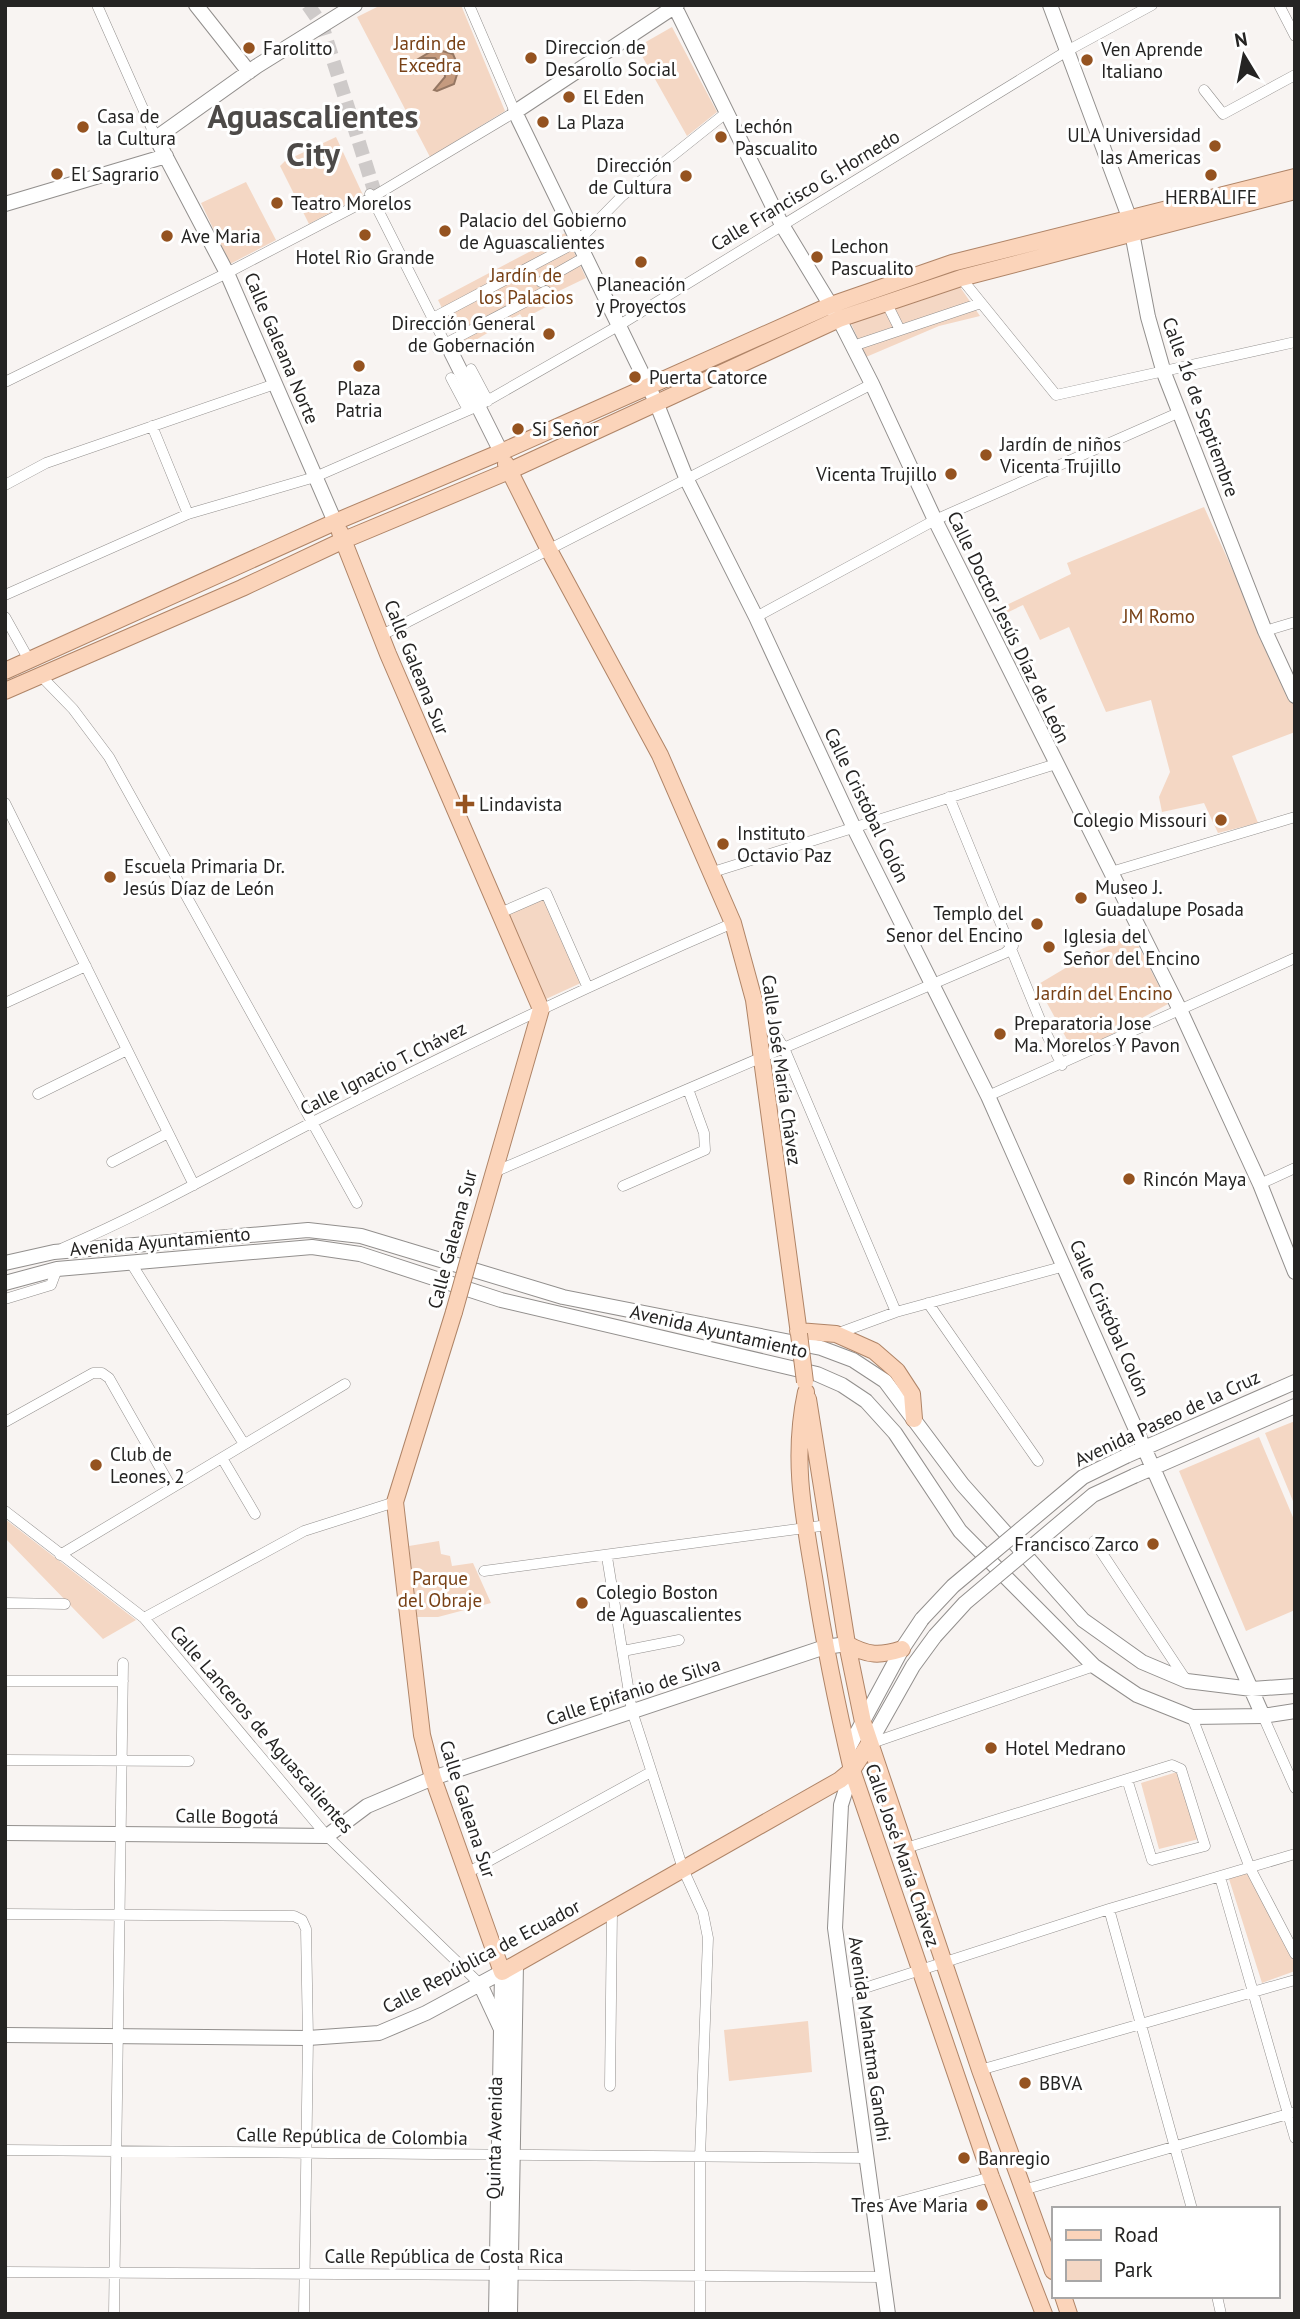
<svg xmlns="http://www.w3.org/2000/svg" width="1300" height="2319" font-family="'PT Sans',sans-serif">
	<rect width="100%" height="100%" fill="#f8f4f2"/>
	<!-- green -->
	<path fill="#f4d7c4" d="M381 5H461L505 111 430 157 357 17Z
		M672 27 717 112 687 136 637 47Z
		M336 137 363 195 309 224 280 166 285 161Z
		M246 182 276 240 230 264 201 203Z
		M565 233 586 278 559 291 563 298 523 319 520 314 462 348 438 300Z
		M958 284 980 316 939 326 866 357 850 321Z
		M1204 507 1295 707V732L1232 756 1258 823 1218 833 1204 803 1162 812 1159 797 1170 772 1151 700 1106 712 1069 627 1040 640 1023 605 998 617 994 611 1071 574 1067 563Z
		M543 897 583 982 546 999 506 914Z
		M1133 935 1168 1004 1075 1054 1037 985 1084 957Z
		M1295 1421V1506L1265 1433Z
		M1259 1437 1295 1522V1610L1246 1631 1179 1471Z
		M5 1519 136 1620 103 1639 5 1538Z
		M439 1541 441 1554 450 1556 452 1566 473 1563 491 1603 438 1617H417L409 1546Z
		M1177 1772 1199 1839 1159 1849 1141 1783Z
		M1250 1872 1295 1962V1971L1262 1983 1229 1879Z
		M808 2021 812 2072 729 2081 724 2030Z"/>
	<!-- water -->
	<path fill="#c59b7f" stroke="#957763" stroke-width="2" d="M435 49 453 54 459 68 454 84 437 91 434 90 445 77 444 67 435 58H420Z"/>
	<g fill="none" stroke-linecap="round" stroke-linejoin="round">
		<!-- secondary-tunnel -->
		<path stroke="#cecac9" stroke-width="14" stroke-dasharray="14 7" stroke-linecap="butt" d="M308 5 322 25 379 206"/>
		<defs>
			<path id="street" d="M97 5 156 138
				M1279 5 1295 36
				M1204 90 1223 114 1295 75
				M370 194 445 343
				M577 242 622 196 726 113
				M961 278 1056 395 1295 342
				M541 282 578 261
				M889 308 899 328
				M433 318 571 245
				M853 346 981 303
				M437 348 546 291
				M471 369 488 401
				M451 378 468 410
				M5 382 227 273 371 198 515 112 469 5
				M152 426 188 514
				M5 485 46 463 275 384
				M5 595 188 514 315 477 478 406 618 326 1067 51 1152 5
				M5 617 29 660
				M756 617 935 520 1180 412
				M1265 631 1295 622
				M380 636 872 384
				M40 675 73 709 109 757 357 1203
				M949 797 1043 1027 1062 1065
				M5 803 194 1185
				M713 872 1056 764
				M1111 872 1295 817
				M500 913 546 893 587 986
				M5 1003 86 966
				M756 1004 784 1048 896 1312
				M38 1094 127 1050
				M988 1096 1295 958
				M112 1162 168 1133
				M492 1173 1005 953 1013 946
				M1260 1184 1295 1168
				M623 1186 705 1150 704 1133 688 1089
				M63 1248C150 1211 231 1164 315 1121 452 1051 591 984 733 923
				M131 1263 244 1444
				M5 1299 51 1285 57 1269
				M928 1303 1038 1461
				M836 1334 896 1312 1065 1266
				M5 1422 93 1373H102L109 1378 171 1487
				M222 1458 255 1514
				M5 1511 144 1618 327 1836 480 1984
				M1094 1541 1186 1680
				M60 1555 345 1384
				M607 1557 632 1711 683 1869 703 1913 708 1938 700 2157V2314
				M484 1571 828 1525
				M5 1603 65 1604
				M144 1618 304 1531 395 1502
				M623 1651 679 1640
				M5 1681H123
				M1263 1716 1295 1788
				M1192 1717 1250 1868 1295 1954
				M869 1744 1094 1666
				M5 1760 189 1761
				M906 1848 1172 1765 1181 1769 1205 1846 1152 1860 1127 1779
				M467 1873 651 1772
				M1220 1877 1295 2138
				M1109 1909 1192 2209
				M5 1914 294 1916 302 1920 306 1929 308 2038 304 2314
				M843 1995 1109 1909 1295 1854
				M980 2070 1295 1980
				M610 2086 612 1910
				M5 2150 866 2158
				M1023 2190 1295 2112
				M873 2209 991 2177
				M5 2272 882 2277
				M1217 2296 1221 2314
				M114 2314 123 1663"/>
			<path id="secondary" d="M196 5 249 72
				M674 5 782 225 839 319 872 384 935 520 1181 1012 1260 1184 1295 1272
				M677 5 515 112 656 402 687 480 756 617 854 828 988 1096 1263 1716
				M1050 5 1129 217 1148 317 1164 373 1265 631 1295 696
				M5 204 166 156
				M451 352 501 452
				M335 522 227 273 156 138 257 66 355 5
				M5 1263 54 1252 308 1230 361 1236 563 1297 821 1348 853 1360 885 1381 962 1484 1083 1620 1142 1662 1187 1681 1252 1689 1295 1686
				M5 1283 57 1269 312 1247 360 1254 501 1300 817 1374 842 1385 866 1401 895 1433 960 1531 1094 1666 1137 1695 1192 1717 1263 1716 1295 1711
				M1126 1456 1295 1382
				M1134 1476 1295 1406
				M869 1744 913 1666 935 1636
				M847 1751 902 1649 922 1619
				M852 1770 841 1805 835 1928 888 2314
				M5 1833 327 1836 367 1806 433 1778 825 1647 847 1644
				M480 1984 500 2027
				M5 2035 308 2038 379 2033 426 2013 502 1972 496 2314
				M510 2314 516 1964"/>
			<path id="primary" d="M506 464 549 550 660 755 733 923 754 1000 799 1334
				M340 532 388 654 541 1009 470 1255
				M5 671 335 522 501 452 831 305 952 263 1295 177
				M5 691 242 588 344 540 509 471 839 319 961 278 1295 191
				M454 1312 395 1502 422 1735 433 1778 502 1972 840 1780 852 1770 869 1744
				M798 1331 836 1334 874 1351 897 1371 912 1394 914 1419
				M806 1392C792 1457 803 1513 814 1577 824 1642 837 1706 852 1770L991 2177 1044 2314
				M808 1399 847 1644 863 1722 980 2070 1053 2271
				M847 1644C868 1656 880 1656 902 1649
				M1063 2296 1069 2314"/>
		</defs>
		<!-- street casing -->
		<use href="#street" stroke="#928f8d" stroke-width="11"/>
		<!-- secondary casing -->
		<use href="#secondary" stroke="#928f8d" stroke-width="16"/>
		<!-- primary casing -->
		<use href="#primary" stroke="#af8467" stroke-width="18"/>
		<!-- street -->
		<use href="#street" stroke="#fff" stroke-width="10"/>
		<!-- secondary -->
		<use href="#secondary" stroke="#fff" stroke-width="14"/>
		<!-- primary -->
		<use href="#primary" stroke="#fbd4ba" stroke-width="16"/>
		<defs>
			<path id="secondary-bridge" d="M922 1619 953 1586 1083 1477 1126 1456
				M935 1636 965 1603 1093 1495 1134 1476"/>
			<path id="primary-bridge" d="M454 1312 470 1255
				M799 1334 805 1382"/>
		</defs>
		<!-- secondary-bridge casing -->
		<use href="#secondary-bridge" stroke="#928f8d" stroke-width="16" stroke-linecap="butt"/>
		<!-- primary-bridge casing -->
		<use href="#primary-bridge" stroke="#af8467" stroke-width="18" stroke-linecap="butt"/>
		<!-- secondary-bridge -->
		<use href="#secondary-bridge" stroke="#fff" stroke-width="14"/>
		<!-- primary-bridge -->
		<use href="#primary-bridge" stroke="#fbd4ba" stroke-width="16"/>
	</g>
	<!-- markers -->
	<g fill="#955320" stroke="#fff" stroke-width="2.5">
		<circle cx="249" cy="48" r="7"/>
		<circle cx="531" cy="58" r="7"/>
		<circle cx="1087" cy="60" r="7"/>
		<circle cx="569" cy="97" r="7"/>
		<circle cx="543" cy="122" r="7"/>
		<circle cx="83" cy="127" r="7"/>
		<circle cx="721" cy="137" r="7"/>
		<circle cx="1215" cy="146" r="7"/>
		<circle cx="57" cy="174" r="7"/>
		<circle cx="1211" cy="175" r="7"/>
		<circle cx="686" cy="176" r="7"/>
		<circle cx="277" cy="203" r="7"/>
		<circle cx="445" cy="231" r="7"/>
		<circle cx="365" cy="235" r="7"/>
		<circle cx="167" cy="236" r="7"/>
		<circle cx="817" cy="257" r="7"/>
		<circle cx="641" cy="262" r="7"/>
		<circle cx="549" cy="334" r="7"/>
		<circle cx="359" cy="366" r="7"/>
		<circle cx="635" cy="377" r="7"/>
		<circle cx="518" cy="429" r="7"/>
		<circle cx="986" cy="455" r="7"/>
		<circle cx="951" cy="474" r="7"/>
		<path d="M461.5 793.5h7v7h7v7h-7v7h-7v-7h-7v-7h7z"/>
		<circle cx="1221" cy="820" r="7"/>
		<circle cx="723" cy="844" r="7"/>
		<circle cx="110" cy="877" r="7"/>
		<circle cx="1081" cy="898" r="7"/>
		<circle cx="1037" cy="924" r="7"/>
		<circle cx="1049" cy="947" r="7"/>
		<circle cx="1000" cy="1034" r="7"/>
		<circle cx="1129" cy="1179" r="7"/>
		<circle cx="96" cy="1465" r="7"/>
		<circle cx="1153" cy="1544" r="7"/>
		<circle cx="582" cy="1603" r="7"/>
		<circle cx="991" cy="1748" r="7"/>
		<circle cx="1025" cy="2083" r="7"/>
		<circle cx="964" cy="2158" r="7"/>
		<circle cx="982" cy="2205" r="7"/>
	</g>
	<g text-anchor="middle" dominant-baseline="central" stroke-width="6" stroke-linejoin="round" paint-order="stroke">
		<!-- park labels -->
		<g font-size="19" fill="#784116" stroke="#fff">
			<text x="430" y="43">Jardin de<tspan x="430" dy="22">Excedra</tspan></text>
			<text x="526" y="275">Jardín de<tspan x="526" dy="22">los Palacios</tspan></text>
			<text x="1159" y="616">JM Romo</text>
			<text x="1104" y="993">Jardín del Encino</text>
			<text x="440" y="1578">Parque<tspan x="440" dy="22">del Obraje</tspan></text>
		</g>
		<!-- poi labels -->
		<g font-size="19" fill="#252423" stroke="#fff" text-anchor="start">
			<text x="545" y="47">Direccion de<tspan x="545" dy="22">Desarollo Social</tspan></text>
			<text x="263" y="48">Farolitto</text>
			<text x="1101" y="49">Ven Aprende<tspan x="1101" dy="22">Italiano</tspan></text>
			<text x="583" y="97">El Eden</text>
			<text x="97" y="116">Casa de<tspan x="97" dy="22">la Cultura</tspan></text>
			<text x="557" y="122">La Plaza</text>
			<text x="735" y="126">Lechón<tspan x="735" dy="22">Pascualito</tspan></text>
			<text x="1201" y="135" text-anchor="end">ULA Universidad<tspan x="1201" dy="22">las Americas</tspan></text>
			<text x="672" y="165" text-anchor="end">Dirección<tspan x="672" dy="22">de Cultura</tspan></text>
			<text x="71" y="174">El Sagrario</text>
			<text x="1211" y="197" text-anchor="middle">HERBALIFE</text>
			<text x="291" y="203">Teatro Morelos</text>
			<text x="459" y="220">Palacio del Gobierno<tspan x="459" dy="22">de Aguascalientes</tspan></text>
			<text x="181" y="236">Ave Maria</text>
			<text x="831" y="246">Lechon<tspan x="831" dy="22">Pascualito</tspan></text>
			<text x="365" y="257" text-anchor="middle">Hotel Rio Grande</text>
			<text x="641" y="284" text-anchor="middle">Planeación<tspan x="641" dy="22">y Proyectos</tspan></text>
			<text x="535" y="323" text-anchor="end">Dirección General<tspan x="535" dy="22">de Gobernación</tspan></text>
			<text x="649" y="377">Puerta Catorce</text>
			<text x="359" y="388" text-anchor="middle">Plaza<tspan x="359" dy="22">Patria</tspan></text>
			<text x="532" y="429">Si Señor</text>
			<text x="1000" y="444">Jardín de niños<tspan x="1000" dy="22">Vicenta Trujillo</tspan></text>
			<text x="937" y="474" text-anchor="end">Vicenta Trujillo</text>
			<text x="479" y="804">Lindavista</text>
			<text x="1207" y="820" text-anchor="end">Colegio Missouri</text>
			<text x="737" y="833">Instituto<tspan x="737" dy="22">Octavio Paz</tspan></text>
			<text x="124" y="866">Escuela Primaria Dr.<tspan x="124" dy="22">Jesús Díaz de León</tspan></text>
			<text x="1095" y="887">Museo J.<tspan x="1095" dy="22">Guadalupe Posada</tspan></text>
			<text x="1023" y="913" text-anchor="end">Templo del<tspan x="1023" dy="22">Senor del Encino</tspan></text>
			<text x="1063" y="936">Iglesia del<tspan x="1063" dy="22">Señor del Encino</tspan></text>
			<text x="1014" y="1023">Preparatoria Jose<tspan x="1014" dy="22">Ma. Morelos Y Pavon</tspan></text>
			<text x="1143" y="1179">Rincón Maya</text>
			<text x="110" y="1454">Club de<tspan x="110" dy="22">Leones, 2</tspan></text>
			<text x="1139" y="1544" text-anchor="end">Francisco Zarco</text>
			<text x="596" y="1592">Colegio Boston<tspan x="596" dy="22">de Aguascalientes</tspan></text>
			<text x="1005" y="1748">Hotel Medrano</text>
			<text x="1039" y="2083">BBVA</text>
			<text x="978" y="2158">Banregio</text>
			<text x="968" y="2205" text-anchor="end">Tres Ave Maria</text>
		</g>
		<!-- street labels -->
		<g font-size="19" fill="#252423" stroke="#fff">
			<text transform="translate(805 190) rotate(-31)">Calle Francisco G. Hornedo</text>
			<text transform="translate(282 348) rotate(67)">Calle Galeana Norte</text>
			<text transform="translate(1201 407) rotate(70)">Calle 16 de Septiembre</text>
			<text transform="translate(1009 627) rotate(64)">Calle Doctor Jesús Díaz de León</text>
			<text transform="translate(417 667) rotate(68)">Calle Galeana Sur</text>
			<text transform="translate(867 805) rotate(64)">Calle Cristóbal Colón</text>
			<text transform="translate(383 1068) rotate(-27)">Calle Ignacio T. Chávez</text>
			<text transform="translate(782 1070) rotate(82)">Calle José María Chávez</text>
			<text transform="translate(452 1239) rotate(-75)">Calle Galeana Sur</text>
			<text transform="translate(160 1241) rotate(-5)">Avenida Ayuntamiento</text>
			<text transform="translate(1110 1318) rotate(66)">Calle Cristóbal Colón</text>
			<text transform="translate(719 1331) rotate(13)">Avenida Ayuntamiento</text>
			<text transform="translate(1167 1418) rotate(-25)">Avenida Paseo de la Cruz</text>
			<text transform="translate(633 1691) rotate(-18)">Calle Epifanio de Silva</text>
			<text transform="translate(262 1729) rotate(49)">Calle Lanceros de Aguascalientes</text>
			<text transform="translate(468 1809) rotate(72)">Calle Galeana Sur</text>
			<text transform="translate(227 1816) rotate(1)">Calle Bogotá</text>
			<text transform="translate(903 1855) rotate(71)">Calle José María Chávez</text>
			<text transform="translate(481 1956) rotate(-28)">Calle República de Ecuador</text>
			<text transform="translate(870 2039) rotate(82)">Avenida Mahatma Gandhi</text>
			<text transform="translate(352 2136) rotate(1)">Calle República de Colombia</text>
			<text transform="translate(494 2138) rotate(-89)">Quinta Avenida</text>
			<text x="444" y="2256">Calle República de Costa Rica</text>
		</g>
		<!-- town labels -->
		<g font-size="33" font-weight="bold" fill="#4d4a48" stroke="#fff">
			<text x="313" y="115">Aguascalientes<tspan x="313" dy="38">City</tspan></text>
		</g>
	</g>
	<!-- border -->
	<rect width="1300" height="2319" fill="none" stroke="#252423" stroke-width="14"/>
	<!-- legend -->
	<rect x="1052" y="2207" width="228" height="91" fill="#ffffff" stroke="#a8a7a7" stroke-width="2"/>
	<rect x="1066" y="2230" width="35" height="10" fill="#fbd4ba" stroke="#a8a7a7" stroke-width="2"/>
	<text x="1114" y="2242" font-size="21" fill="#252423">Road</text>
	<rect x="1066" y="2260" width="35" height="21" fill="#f4d7c4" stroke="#a8a7a7" stroke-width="2"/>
	<text x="1114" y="2277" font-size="21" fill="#252423">Park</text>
	<!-- north arrow -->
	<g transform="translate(1244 56) rotate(350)" stroke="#ffffff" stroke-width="5" paint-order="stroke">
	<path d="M0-5L12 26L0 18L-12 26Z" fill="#252423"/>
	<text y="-10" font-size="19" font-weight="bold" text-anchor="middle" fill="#252423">N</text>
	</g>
</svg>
